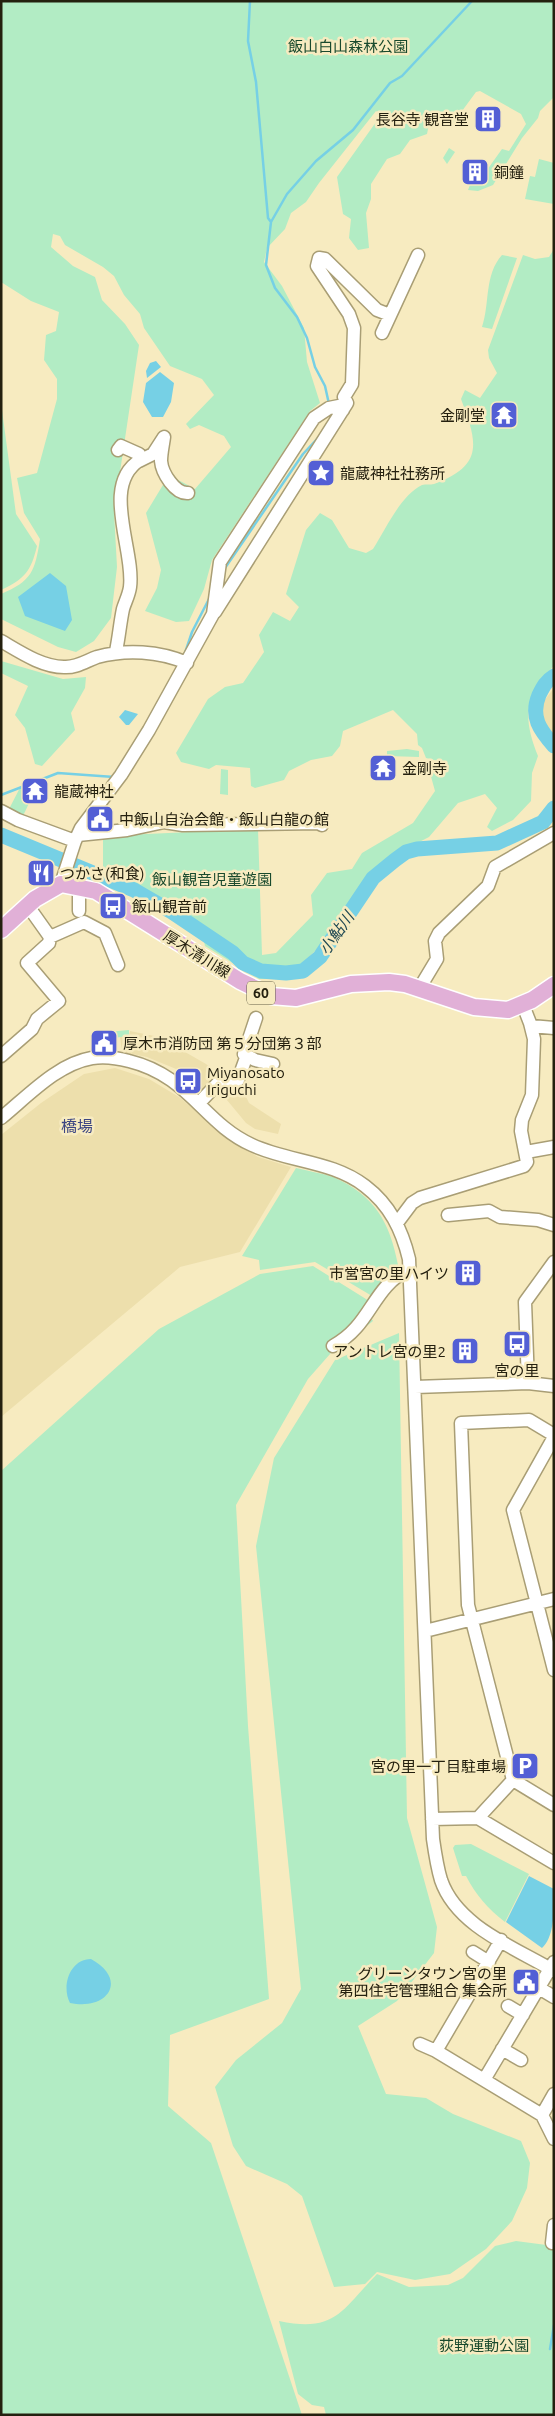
<svg xmlns="http://www.w3.org/2000/svg" width="555" height="2416" font-family="Ubuntu,'Noto Sans JP',sans-serif">
	<rect width="100%" height="100%" fill="#f7ebc0"/>
	<!-- built -->
	<path fill="#eddfac" d="M554 688V740L541 719 540 706Z
		M130 1031 159 1037 206 1064 222 1076 206 1094 181 1071 147 1057 122 1052 120 1037 129 1036Z
		M115 1068 149 1079 179 1097 235 1143 258 1157 291 1167 240 1252 180 1267 1 1417V1135L41 1103 84 1074Z
		M224 1080 239 1082 249 1103 281 1124 278 1134 255 1129 246 1123 217 1088Z"/>
	<!-- green -->
	<path fill="#b2ecc4" d="M1 1H554V97L540 111 538 118 522 138 493 185 478 191 468 190 470 185 477 184 502 149 509 151 526 124 521 114 480 91 476 92 451 126H445L435 121 429 124 427 134 410 140 400 154 387 159 371 184V199L366 213 369 248 358 250 349 238 351 219 343 214 337 177 381 115 376 111 319 183 306 202 291 213 285 229 267 248 264 262 282 286 304 328 307 362 320 403 310 411 212 560 204 589 189 621 176 622 145 611 157 588 161 570 146 513 169 475 195 489 231 447 224 436 199 425 190 429 186 424 214 395 202 379 170 366 144 328 140 314 124 295 114 276 103 267 65 245 60 236 53 234 51 247 73 266 95 277 102 300 125 324 139 345 114 512 117 567 111 618 94 641 76 652 58 647 1 619V594C32 581 35 571 40 539L24 513 17 478 37 473 57 399V379L44 360 46 335 56 331 59 312 31 301 1 282Z
		M449 148 455 152 447 164 443 158Z
		M539 159 554 163V204L525 199 530 176 535 177Z
		M554 249V666C523 693 523 719 538 756L532 773 531 801 513 820 492 831 487 827 497 808 485 794 458 803 429 837 388 858 341 927 285 979H259L205 946 201 927 103 873V836L258 829 262 955 276 953 313 915 311 895 327 873 352 869 362 853 413 823 435 791 430 773 441 770 438 761 426 758 422 748 418 745 417 734 393 710 343 731 340 746 332 756 311 760 289 771 284 780 255 788 251 786 250 768 216 765 209 769 181 762 176 753 208 699 225 687 243 683 264 652 259 635 273 612 290 621 299 607 286 594 306 530 320 513 332 520 349 548 366 553 373 549C386 529 400 496 422 485 426 484 430 485 434 484 485 465 477 442 461 399L465 390 480 398 497 373 489 358 488 350 523 255 535 259 549 257Z
		M502 255 517 258 492 329 482 327C490 304 484 275 502 255Z
		M1 403 16 514 37 546C31 571 25 579 1 590Z
		M1 661 63 679 86 677 85 688 71 713 75 730 42 766 35 764 25 728 15 715 28 686 1 673Z
		M407 749 419 751V757L387 756V751Z
		M221 769 228 770V795L220 794Z
		M25 778 32 782 25 795 31 799 22 818 8 811Z
		M129 1030V1036L97 1040 96 1033Z
		M296 1168C308 1171 321 1173 333 1177 375 1195 390 1223 398 1265L372 1296 315 1262 260 1270 259 1260 242 1256Z
		M313 1266 374 1304 367 1311 373 1321 359 1332 345 1337 308 1379 236 1505 248 1726 269 1999 170 2035 168 2106 211 2143 302 2415H1V1471L159 1329 260 1274Z
		M399 1333 407 1818 437 1927 434 1953 397 2001 358 2026 386 2094 426 2098 453 2114 521 2141 530 2163 527 2188 512 2221 486 2249 450 2274 415 2280 377 2272 365 2284 334 2287 302 2196 287 2184 246 2166 233 2146 215 2087 236 2060 282 2023 301 1989 256 1546 274 1458 335 1360Z
		M471 1844 529 1874 505 1922C488 1909 476 1895 466 1876H462L453 1848 455 1845Z
		M516 2241 554 2246V2415H326L324 2407 312 2405 298 2394 279 2321C335 2333 341 2311 377 2274L409 2287 448 2285 463 2278 495 2246Z"/>
	<!-- water -->
	<path fill="#76d0e5" d="M156 361 161 367 147 378 146 371 150 363Z
		M160 372 174 383 171 402 163 417H152L143 402 146 383Z
		M50 573 66 586 72 620 65 631 25 616 18 597Z
		M125 710 138 714 129 725H126L119 717Z
		M529 1876 554 1889C554 1908 555 1937 542 1948L506 1922Z
		M91 1959C128 1979 109 2011 70 2003 61 1986 70 1959 91 1959Z"/>
	<g fill="none" stroke-linecap="round" stroke-linejoin="round">
		<!-- stream -->
		<path stroke="#76d0e5" stroke-width="2.5" d="M250 1 248 41 256 82 268 218 271 222
			M329 404 325 386 315 367 307 338 297 317 275 288 266 265 271 222 287 194 316 161 353 130 390 83 402 76 472 1
			M225 568 303 454 318 438
			M184 656 192 632 210 597
			M1 795 58 773 114 777
			M550 2349 554 2325"/>
		<!-- river -->
		<path stroke="#76d0e5" stroke-width="15" d="M554 676C546 681 543 687 539 695 530 717 540 730 554 746
			M1 835 134 890 172 912 233 953 243 963 261 971 286 973 303 971 320 957 373 878 395 860 406 852 417 849 497 843 543 822 554 808"/>
		<defs>
			<path id="minor" d="M382 333 418 255
				M139 461 153 454 164 437C163 445 161 453 161 461 162 473 175 494 188 493
				M215 612 347 403 344 397 352 384 354 328 349 314 317 266 319 258 325 259 377 310 390 315
				M1 641C20 652 42 667 64 667 76 668 86 661 97 657 126 649 159 651 187 663
				M116 651C119 637 120 623 123 609 125 602 129 595 130 587 135 550 100 485 140 460L139 454 121 446 118 450
				M1 811 18 820 75 841 61 884
				M78 835 127 830 164 822 183 825 318 823 322 825
				M75 841 81 828 121 775 149 730 213 614 220 562 314 418 329 408 339 406 343 410
				M79 887V911
				M28 906 50 937 84 922 105 933 118 965
				M419 989 437 959 435 941 439 933 488 886 495 867 554 833
				M256 1018 244 1054 255 1060 273 1064
				M531 1026 554 1028
				M1 1056 32 1029 37 1019 59 1001 27 963 49 943 50 937
				M199 1103 221 1080H238L247 1055
				M1 1118C28 1096 57 1064 92 1058 104 1056 118 1058 129 1061 190 1076 203 1123 252 1145 289 1162 333 1161 365 1186 390 1205 402 1230 409 1259L433 1839C435 1853 437 1867 441 1880 457 1927 516 1948 554 1971
				M526 1152 554 1147
				M448 1215 489 1211 500 1217 538 1220 554 1225
				M397 1223 412 1203 420 1198 524 1166 527 1162 521 1131 522 1120 532 1095 534 1039 530 1023 523 1005
				M333 1346C372 1325 371 1288 409 1269
				M528 1383 525 1302 554 1262
				M415 1387 528 1383 554 1386
				M554 1435 529 1420 461 1423 468 1605 513 1780 554 1805
				M554 1437 513 1510 554 1670
				M425 1631 554 1599
				M478 1818 513 1780
				M432 1819 478 1818 554 1863
				M473 1952 489 1962
				M554 1962 484 2080 542 2115 554 2139
				M539 1988 554 1997
				M508 2006 523 2015
				M420 2044 436 2051
				M502 2049 521 2060
				M484 2080 436 2051 501 1940
				M542 2115 554 2094
				M552 2243 554 2225"/>
			<path id="major" d="M1 930 35 899 61 884 96 891 240 981 271 996 296 998 351 984 389 982 405 984 474 1007 508 1010 532 1000 554 985"/>
		</defs>
		<!-- minor casing -->
		<use href="#minor" stroke="#a99e75" stroke-width="15"/>
		<!-- major casing -->
		<use href="#major" stroke="#fff" stroke-width="19"/>
		<!-- minor -->
		<use href="#minor" stroke="#fff" stroke-width="12"/>
		<!-- major -->
		<use href="#major" stroke="#e1b0d7" stroke-width="16"/>
	</g>
	<!-- icons -->
	<defs>
		<symbol id="building-square" viewBox="-11 -11 22 22"><rect x="-9" y="-9" width="18" height="18" rx="4" fill="#535fd5" stroke="#f7ebc0"/><path d="M-4-6H4V6H1V3H-1V6H-4ZM-2.5-4.3h1.7v1.8h-1.7ZM.8-4.3h1.7v1.8H.8ZM-2.5-1h1.7V.8h-1.7ZM.8-1h1.7V.8H.8Z" fill="#fff"/></symbol>
		<symbol id="temple-square" viewBox="-11 -11 22 22"><rect x="-9" y="-9" width="18" height="18" rx="4" fill="#535fd5" stroke="#f7ebc0"/><path d="M0-6L5-2H3V0L6.5 2.5H4V6H1.5V3h-3V6H-4V2.5H-6.5L-3 0V-2H-5Z" fill="#fff"/></symbol>
		<symbol id="sight-square" viewBox="-11 -11 22 22"><rect x="-9" y="-9" width="18" height="18" rx="4" fill="#535fd5" stroke="#f7ebc0"/><path d="M0-6L1.8-2.2L6-1.7L2.9 1.2L3.7 5.4L0 3.3L-3.7 5.4L-2.9 1.2L-6-1.7L-1.8-2.2Z" fill="#fff"/></symbol>
		<symbol id="civic-square" viewBox="-11 -11 22 22"><rect x="-9" y="-9" width="18" height="18" rx="4" fill="#535fd5" stroke="#f7ebc0"/><path d="M-.6-6.5H3V-4.5H.6V-3L4-1V1h2V6H-6V1h2V-1L-.6-3ZM-1.2 2.5V6h2.4V2.5Z" fill="#fff"/></symbol>
		<symbol id="restaurant-square" viewBox="-11 -11 22 22"><rect x="-9" y="-9" width="18" height="18" rx="4" fill="#535fd5" stroke="#f7ebc0"/><path d="M-5-6h1v4h1v-4h1v4h1v-4h1v5L-1.5 .5V6h-2V.5L-5-1ZM5-6V6H3V1.5H1.5Q1.5-4 5-6Z" fill="#fff"/></symbol>
		<symbol id="bus-square" viewBox="-11 -11 22 22"><rect x="-9" y="-9" width="18" height="18" rx="4" fill="#535fd5" stroke="#f7ebc0"/><path d="M-5-6H5V4H4V6H2V4H-2V6H-4V4H-5ZM-3.5-4V0h7V-4ZM-3.5 1.2v1.5H-2V1.2ZM2 1.2v1.5H3.5V1.2Z" fill="#fff"/></symbol>
		<symbol id="parking-square" viewBox="-11 -11 22 22"><rect x="-9" y="-9" width="18" height="18" rx="4" fill="#535fd5" stroke="#f7ebc0"/><path d="M-3.5-5.5H1a3.5 3.5 0 0 1 0 7H-1V5.5H-3.5ZM-1-3.4V-.6H.8a1.4 1.4 0 0 0 0-2.8Z" fill="#fff"/></symbol>
	</defs>
	<g fill-rule="evenodd">
		<use href="#building-square" x="472" y="103" width="32" height="32"/>
		<use href="#building-square" x="459" y="156" width="32" height="32"/>
		<use href="#temple-square" x="488" y="399" width="32" height="32"/>
		<use href="#sight-square" x="305" y="457" width="32" height="32"/>
		<use href="#temple-square" x="367" y="752" width="32" height="32"/>
		<use href="#temple-square" x="19" y="775" width="32" height="32"/>
		<use href="#civic-square" x="84" y="803" width="32" height="32"/>
		<use href="#restaurant-square" x="25" y="857" width="32" height="32"/>
		<use href="#bus-square" x="97" y="890" width="32" height="32"/>
		<use href="#civic-square" x="88" y="1027" width="32" height="32"/>
		<use href="#bus-square" x="172" y="1065" width="32" height="32"/>
		<use href="#building-square" x="452" y="1257" width="32" height="32"/>
		<use href="#bus-square" x="501" y="1328" width="32" height="32"/>
		<use href="#building-square" x="449" y="1335" width="32" height="32"/>
		<use href="#parking-square" x="509" y="1750" width="32" height="32"/>
		<use href="#civic-square" x="510" y="1966" width="32" height="32"/>
	</g>
	<g text-anchor="middle" dominant-baseline="central" stroke-width="5" stroke-linejoin="round" paint-order="stroke">
		<!-- shield labels -->
		<rect fill="#f7ebc0" stroke="#635d44" stroke-width="1" x="247" y="981.5" width="28" height="23" rx="4"/>
		<g font-size="14" font-weight="bold" fill="#24200f">
			<text x="261" y="993">60</text>
		</g>
		<!-- park labels -->
		<g font-size="15" fill="#194a2d" stroke="#f7ebc0">
			<text x="348" y="46">飯山白山森林公園</text>
			<text x="212" y="879">飯山観音児童遊園</text>
			<text x="484" y="2345">荻野運動公園</text>
		</g>
		<!-- poi labels -->
		<g font-size="15" fill="#24200f" stroke="#f7ebc0" text-anchor="start">
			<text x="469" y="119" text-anchor="end">長谷寺 観音堂</text>
			<text x="494" y="172">銅鐘</text>
			<text x="485" y="415" text-anchor="end">金剛堂</text>
			<text x="340" y="473">龍蔵神社社務所</text>
			<text x="402" y="768">金剛寺</text>
			<text x="54" y="791">龍蔵神社</text>
			<text x="119" y="819">中飯山自治会館・飯山白龍の館</text>
			<text x="60" y="873">つかさ(和食)</text>
			<text x="132" y="906">飯山観音前</text>
			<text x="123" y="1043">厚木市消防団 第５分団第３部</text>
			<text x="207" y="1072">Miyanosato<tspan x="207" dy="17">Iriguchi</tspan></text>
			<text x="449" y="1273" text-anchor="end">市営宮の里ハイツ</text>
			<text x="446" y="1351" text-anchor="end">アントレ宮の里2</text>
			<text x="517" y="1370" text-anchor="middle">宮の里</text>
			<text x="506" y="1766" text-anchor="end">宮の里一丁目駐車場</text>
			<text x="507" y="1973" text-anchor="end">グリーンタウン宮の里<tspan x="507" dy="17">第四住宅管理組合 集会所</tspan></text>
		</g>
		<!-- street labels -->
		<g font-size="15" fill="#24200f" stroke="#f7ebc0">
			<text transform="translate(197 954) rotate(32)">厚木清川線</text>
		</g>
		<!-- water labels -->
		<g font-size="16" font-style="italic" fill="#1f4852" stroke="#f7ebc0">
			<text transform="translate(336 933) rotate(-55)">小鮎川</text>
		</g>
		<!-- neighbourhood labels -->
		<g font-size="16" fill="#3d4682" stroke="#f7ebc0">
			<text x="77" y="1126">橋場</text>
		</g>
	</g>
	<!-- border -->
	<rect width="555" height="2416" fill="none" stroke="#24200f" stroke-width="5"/>
</svg>
